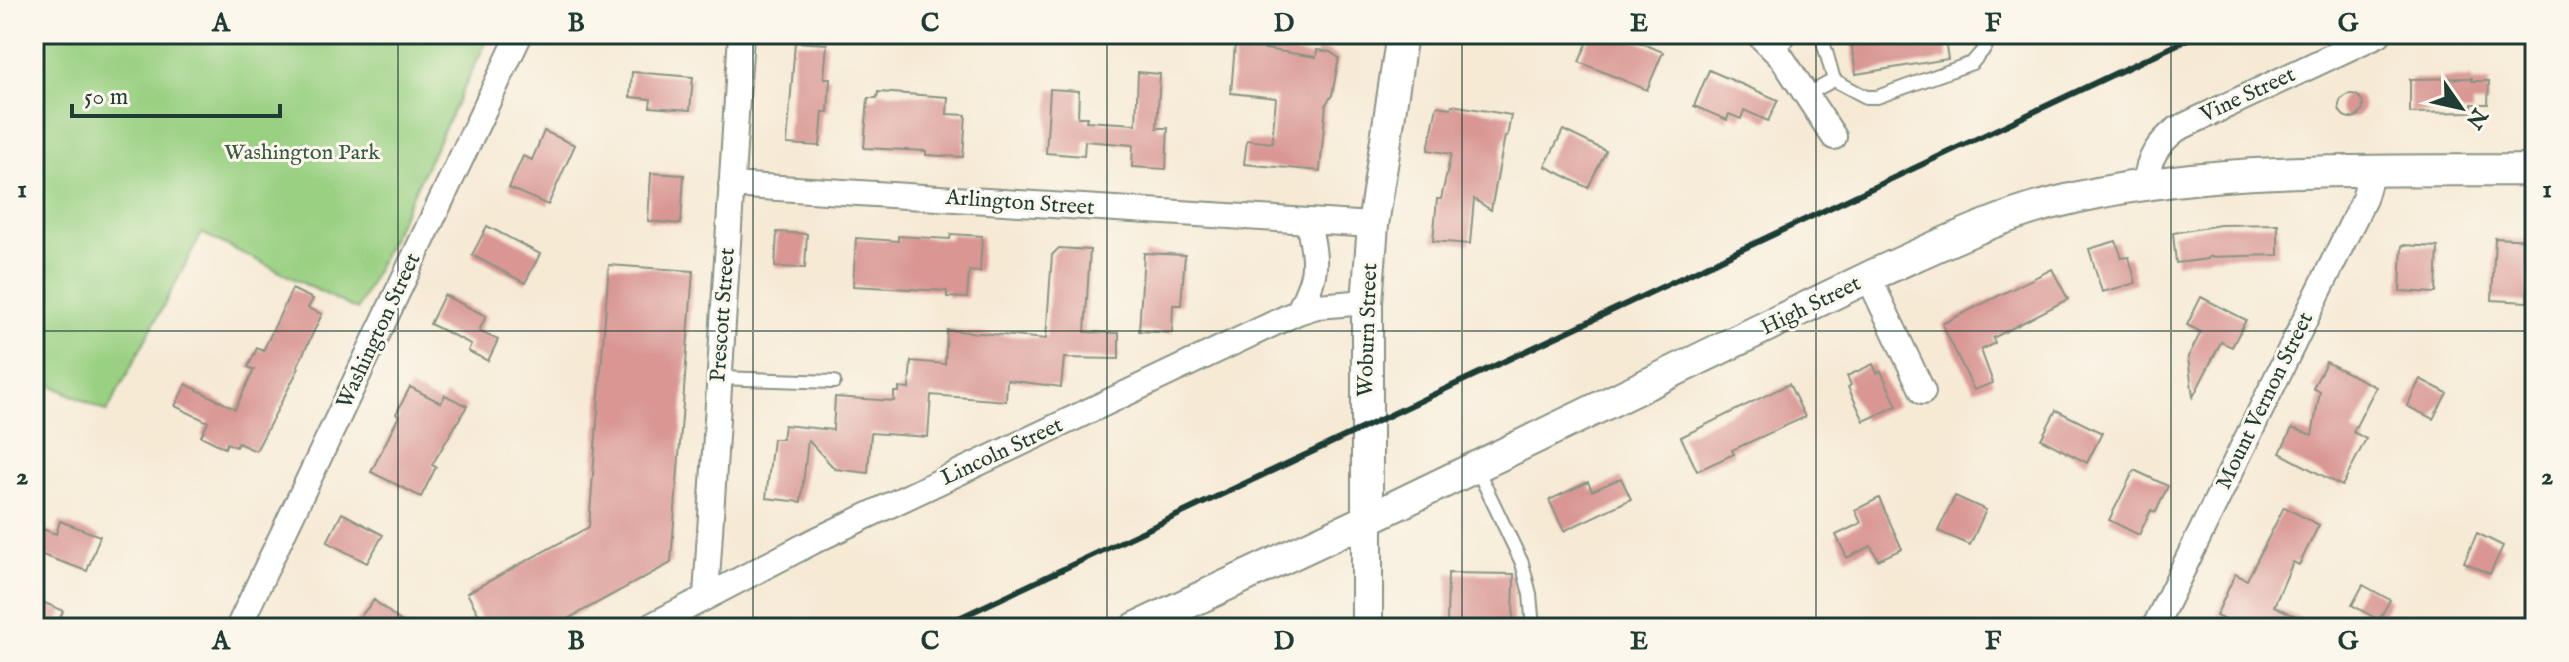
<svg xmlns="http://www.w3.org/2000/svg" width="2569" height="662" font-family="'IM FELL English',serif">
	<rect width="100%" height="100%" fill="#fbf7ec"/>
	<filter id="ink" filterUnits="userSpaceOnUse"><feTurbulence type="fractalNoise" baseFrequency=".0125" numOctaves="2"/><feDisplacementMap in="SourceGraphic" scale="16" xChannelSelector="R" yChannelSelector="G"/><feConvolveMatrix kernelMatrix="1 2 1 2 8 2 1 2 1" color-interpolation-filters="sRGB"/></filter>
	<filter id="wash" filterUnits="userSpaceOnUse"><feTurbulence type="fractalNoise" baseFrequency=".006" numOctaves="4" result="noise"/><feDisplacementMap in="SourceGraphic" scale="32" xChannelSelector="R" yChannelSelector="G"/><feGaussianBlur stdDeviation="1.8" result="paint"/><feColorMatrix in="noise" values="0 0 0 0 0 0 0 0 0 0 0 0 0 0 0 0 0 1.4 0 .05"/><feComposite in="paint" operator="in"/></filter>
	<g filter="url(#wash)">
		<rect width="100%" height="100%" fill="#f6ead5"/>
		<!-- green -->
		<path fill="#9ad082" stroke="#5c865b" stroke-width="2" d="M34 34H490L357 310 202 233 107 412 34 377Z"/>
		<g id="blocks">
			<!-- building -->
			<path fill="#d99693" d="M1591 34H1619L1663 52 1647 90 1579 62Z
				M1864 34H1944L1948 59 1856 74 1850 36Z
				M795 42 827 44 824 78H830L828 112H823L820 146 787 144Z
				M1235 44 1316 57 1317 50 1330 52 1339 58 1332 95 1326 104 1320 171 1244 164 1247 140 1272 143 1276 98 1231 93Z
				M1709 70 1778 100 1768 121 1744 110 1741 119 1729 114 1727 120 1694 106Z
				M632 72 693 77 690 110 650 107 651 99 630 97Z
				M1138 72 1160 74 1157 128H1168L1166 169 1132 167 1133 145 1085 141 1084 156 1046 153 1050 89 1079 91 1078 117H1087L1086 121 1136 124Z
				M2472 78V81H2489L2488 104H2472V112L2410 113V79Z
				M878 92 948 97 947 114 966 115 963 157 926 155V151L864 148 868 98H877Z
				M2339 106a12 12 0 1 1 24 0a12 12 0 1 1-24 0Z
				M1452 105 1511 115 1507 137 1505 136 1491 210 1474 199 1470 244 1433 241 1437 199H1441L1451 154 1428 150 1437 106 1451 108Z
				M1563 130 1606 151 1588 188 1545 166Z
				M544 131 575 145 548 205 509 188 523 156 532 160Z
				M651 173 684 175 681 224 648 221Z
				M2278 224V255L2209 257 2208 259 2176 263 2173 233 2220 225Z
				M487 226 540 254 525 283 472 255Z
				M777 232 807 234 805 268 775 267Z
				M951 234 982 236 980 272 969 271 967 298 947 297V291L853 286 856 238 898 241V236L950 239Z
				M2495 238 2530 240 2527 302 2492 300Z
				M2116 241 2122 258 2129 257 2136 283 2102 292 2089 249Z
				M2402 245 2438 247 2436 293 2400 291Z
				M1059 248 1090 250 1085 332 1119 333V359L1064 358 1061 387 1007 380 1006 401 931 395 928 437 871 433 868 473 835 469 808 440 801 502 766 498 773 439H782L784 425 833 430 835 397 894 401V392H899V388L909 389 911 361 945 364 947 330 1046 339 1052 255Z
				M1144 253 1185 255 1181 305H1173L1172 333 1139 331Z
				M609 265 693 271 671 563 551 628H486L467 593 589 527Z
				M2052 269 2068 299 1993 338 1995 343 1981 350 1993 383 1974 390 1942 324Z
				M292 289 313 299 308 308 322 314 297 367 299 368 256 451 238 443 236 447 227 443 225 448 201 436 208 422 175 406 186 384 235 409 254 370 248 367 257 348 263 351Z
				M444 295 486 316 479 331 498 340 488 361 468 351 471 344 430 324Z
				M2201 297 2246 320 2232 347 2221 342 2193 397 2188 357 2201 332 2187 325Z
				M2326 362 2376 387 2353 432 2366 439 2342 486 2280 453 2292 428 2312 435 2320 392 2313 388Z
				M1873 364 1877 373 1881 371 1897 406 1864 421 1848 387 1851 385 1847 376Z
				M2420 379 2447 393 2433 419 2407 406Z
				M1789 384 1805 417 1732 450 1734 454 1697 471 1681 437Z
				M410 387 441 403 445 395 467 406 432 465 436 467 421 497 371 472 399 416 396 414Z
				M2056 410 2102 433 2087 463 2041 439Z
				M2134 470 2168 486 2156 512 2151 510 2139 535 2109 520Z
				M1621 478 1631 499 1564 531 1549 500 1588 482 1592 491Z
				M1955 496 1986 510 1970 545 1938 531Z
				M1879 498 1902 549 1878 560 1871 546 1847 558 1836 535 1861 523 1855 510Z
				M2284 507 2319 525 2299 565 2293 562 2274 606 2320 628H2242L2216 616 2235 574 2247 580Z
				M342 513 383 535 367 563 327 542Z
				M60 521 100 536 87 571 34 552V526L56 534Z
				M2477 533 2503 546 2490 574 2464 562Z
				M1448 573 1514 574 1513 623H1447Z
				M2363 585 2390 600 2379 620 2352 605Z
				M34 598 63 611 56 628H34Z
				M374 600 409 628H351Z"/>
		</g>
	</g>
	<g filter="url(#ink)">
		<use href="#blocks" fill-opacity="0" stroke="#8a9484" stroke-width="2"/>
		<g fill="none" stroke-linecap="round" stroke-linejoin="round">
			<defs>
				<path id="service" d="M1821 34 1834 80
					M1776 51 1793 34
					M1806 95 1834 80 1866 97H1877L1972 63 1985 48 1990 34
					M719 378 834 382
					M1476 467 1522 563 1530 594 1533 628"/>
				<path id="minor" d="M1758 34 1782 58 1834 137
					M2145 183C2149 158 2157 144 2177 129L2379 34
					M731 185 1373 225
					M1869 278 1923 392
					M1298 312C1318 273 1317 265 1308 222
					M706 596 741 34
					M238 628 520 34
					M647 628 814 541 1298 312 1317 306 1367 302
					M2154 628 2364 199 2372 172"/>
				<path id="tertiary" d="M1135 628 1368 519 1877 273C1936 247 1995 217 2058 202 2211 163 2378 172 2535 170
					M1367 628V302L1373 225 1402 34"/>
			</defs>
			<!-- service casing -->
			<use href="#service" stroke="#8a9484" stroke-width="16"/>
			<!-- minor casing -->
			<use href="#minor" stroke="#8a9484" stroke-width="28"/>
			<!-- tertiary casing -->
			<use href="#tertiary" stroke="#8a9484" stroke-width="34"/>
			<!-- service -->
			<use href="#service" stroke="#fff" stroke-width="12"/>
			<!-- minor -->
			<use href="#minor" stroke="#fff" stroke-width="24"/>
			<!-- tertiary -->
			<use href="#tertiary" stroke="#fff" stroke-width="30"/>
			<!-- rail -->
			<path stroke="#1f3d34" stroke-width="6" d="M938 628 2199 34"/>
		</g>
	</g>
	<!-- grid -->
	<path fill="none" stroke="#1f3d34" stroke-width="2" stroke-opacity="0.55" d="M398 34V628M753 34V628M1107 34V628M1462 34V628M1816 34V628M2171 34V628M34 331H2535"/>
	<g text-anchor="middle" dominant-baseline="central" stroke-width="6" stroke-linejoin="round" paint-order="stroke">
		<!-- street labels -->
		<g font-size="22" fill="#1f3d34" stroke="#fbf7ec">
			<text transform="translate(2248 95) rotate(-25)">Vine Street</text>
			<text transform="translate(1020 203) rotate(4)">Arlington Street</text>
			<text transform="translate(1811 306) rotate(-26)">High Street</text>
			<text transform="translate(723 315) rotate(-86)">Prescott Street</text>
			<text transform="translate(1368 330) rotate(-88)">Woburn Street</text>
			<text transform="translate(379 331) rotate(-65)">Washington Street</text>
			<text transform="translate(2265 401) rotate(-64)">Mount Vernon Street</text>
			<text transform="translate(1002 452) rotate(-25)">Lincoln Street</text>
		</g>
		<!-- park labels -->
		<g font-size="22" fill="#385a44" stroke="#fbf7ec">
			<text x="302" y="153">Washington Park</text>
		</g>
	</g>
	<!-- margin -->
	<rect width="2569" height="662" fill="none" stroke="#fbf7ec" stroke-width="88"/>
	<!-- north arrow -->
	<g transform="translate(2461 108) rotate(124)" stroke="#fbf7ec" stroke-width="6" paint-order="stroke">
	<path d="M0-6L14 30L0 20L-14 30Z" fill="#1f3d34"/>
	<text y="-12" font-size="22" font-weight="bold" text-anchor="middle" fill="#1f3d34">N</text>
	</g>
	<!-- scale -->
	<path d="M72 104v12h208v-12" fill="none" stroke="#1f3d34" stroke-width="4"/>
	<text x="84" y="104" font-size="24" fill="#1f3d34" stroke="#fbf7ec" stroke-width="6" paint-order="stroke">50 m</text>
	<rect x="44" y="44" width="2481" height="574" fill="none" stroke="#1f3d34" stroke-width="3"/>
	<g font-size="26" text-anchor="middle" font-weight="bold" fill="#1f3d34">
		<text x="221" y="31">A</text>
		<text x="576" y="31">B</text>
		<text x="930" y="31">C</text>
		<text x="1284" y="31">D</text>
		<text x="1639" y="31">E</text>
		<text x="1993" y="31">F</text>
		<text x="2348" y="31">G</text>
		<text x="22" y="197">1</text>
		<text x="2547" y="197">1</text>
		<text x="22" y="484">2</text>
		<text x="2547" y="484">2</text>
		<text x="221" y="649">A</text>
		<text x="576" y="649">B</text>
		<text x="930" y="649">C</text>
		<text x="1284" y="649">D</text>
		<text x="1639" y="649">E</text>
		<text x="1993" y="649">F</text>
		<text x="2348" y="649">G</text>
	</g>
</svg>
